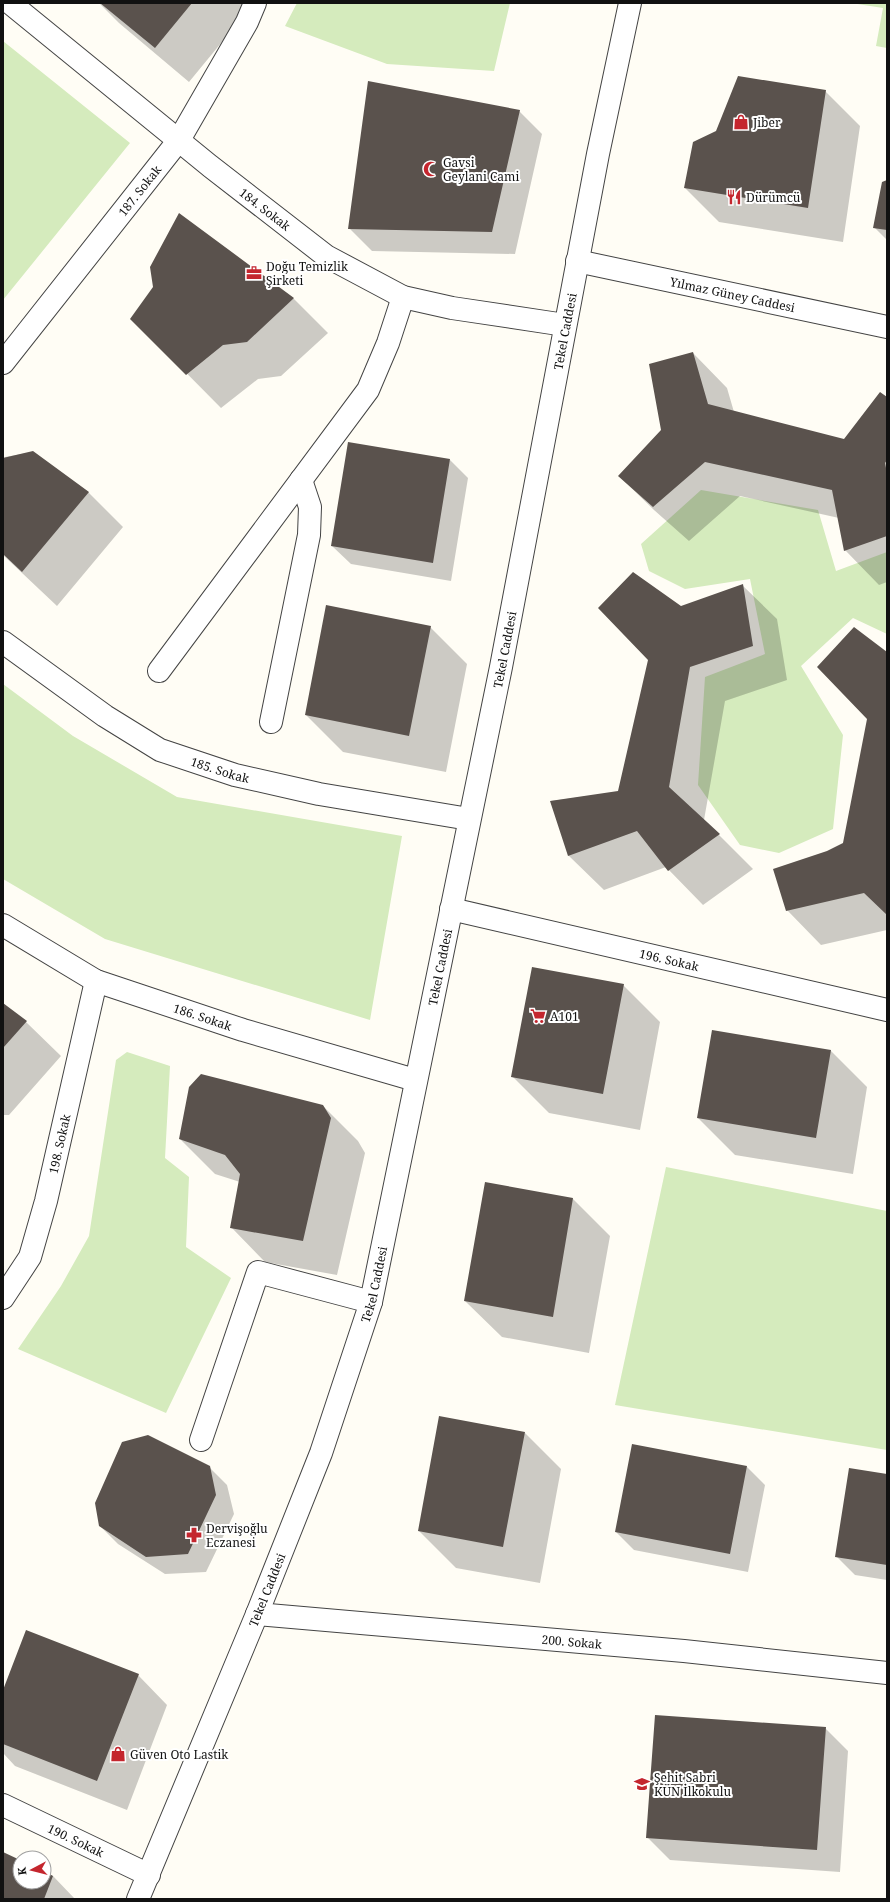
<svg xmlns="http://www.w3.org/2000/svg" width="890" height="1902" font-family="'Noto Serif',serif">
	<rect width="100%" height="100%" fill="#fffdf5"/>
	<!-- green -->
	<path fill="#d5ebbd" d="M297 3H510L494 71 387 64 285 26Z
		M851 3H887V48L876 46 883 8Z
		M3 41 130 143 3 300Z
		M701 490 818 510 836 571 887 552V634L853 618 801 666 843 735 833 829 779 853 740 845 698 785 705 677 765 654 750 579 685 589 649 571 641 544Z
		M3 684 73 736 177 797 402 836 370 1020 105 939 3 879Z
		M127 1052 170 1066 165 1158 189 1177 186 1247 231 1278 166 1413 18 1349 61 1286 89 1236 116 1060Z
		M666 1167 887 1211V1450L615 1405Z"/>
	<!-- shadow -->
	<path fill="#0003" d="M99 3H254L189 82 119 23Z
		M825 91 860 126 843 242 719 222 685 188Z
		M519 111 542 134 515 254 372 251 349 228Z
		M887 181V240L874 227Z
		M179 214 294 299 328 333 281 376 258 379 221 408 132 318 154 287Z
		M693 353 727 388 734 412 844 440 887 398V582L879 585 845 550 839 518 740 496 689 541 654 510 619 476 662 430Z
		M33 452 88 492 123 527 57 606 3 555V459L5 457Z
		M450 460 468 478 451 581 351 564 332 546Z
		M742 585 777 619 787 680 725 701 704 820 753 869 703 905 666 867 604 890 569 856 551 801 619 792 681 607Z
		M430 627 467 664 446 772 343 752 306 715Z
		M887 653V930L821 945 787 910 827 852 844 844 868 719Z
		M623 985 660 1022 640 1130 549 1113 512 1076Z
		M3 1004 26 1022 61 1056 9 1115H3Z
		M831 1051 867 1087 853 1174 735 1155 698 1118Z
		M323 1106 358 1141 365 1153 337 1275 265 1262 231 1227 240 1182 215 1174 180 1139Z
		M486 1184 573 1199 610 1236 589 1353 502 1337 465 1301Z
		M525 1433 561 1469 540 1583 456 1568 419 1531Z
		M209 1467 227 1485 234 1514 206 1572 165 1574 118 1544 99 1525Z
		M747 1467 765 1485 748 1572 634 1550 616 1532Z
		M887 1475V1580L855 1575 837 1557Z
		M138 1675 167 1705 127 1810 15 1766 3 1753V1692Z
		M825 1728 848 1751 840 1872 670 1860 647 1837Z
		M3 1853 20 1861V1882H44V1872L53 1876 75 1899H3Z"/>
	<!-- building -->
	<path fill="#5a524d" d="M100 3H192L155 48Z
		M738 76 826 90 808 208 684 188 693 142 716 131Z
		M368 81 520 110 492 232 348 229Z
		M887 180V230L873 228 882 182Z
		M179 213 294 298 247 342 223 345 186 375 130 319 153 287 150 267Z
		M693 352 708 404 844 439 880 392 887 397V460L885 463 887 473V536L844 551 832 490 705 462 653 507 618 476 661 430 649 364Z
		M348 442 450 459 433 563 331 546Z
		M33 451 89 492 22 572 3 554V458Z
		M633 572 681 606 743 584 753 646 690 667 669 787 720 834 668 871 637 831 568 856 550 801 618 791 648 660 598 608Z
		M326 605 431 626 409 736 305 715Z
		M854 627 887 652V915L864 893 786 911 773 869 827 851 843 843 867 719 817 667Z
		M532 967 624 984 603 1094 511 1077Z
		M3 1003 27 1021 3 1048Z
		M712 1030 831 1050 816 1138 697 1118Z
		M201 1074 323 1105 331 1118 303 1241 230 1228 240 1174 225 1155 179 1139 189 1087Z
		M485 1182 573 1198 553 1317 464 1301Z
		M439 1416 525 1432 503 1547 418 1531Z
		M148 1435 210 1466 216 1495 188 1554 146 1557 99 1526 95 1503 122 1442Z
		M632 1444 747 1466 730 1554 615 1532Z
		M849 1468 887 1474V1565L835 1557Z
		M26 1630 139 1674 97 1781 3 1744V1690Z
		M655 1715 826 1727 817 1850 646 1838Z
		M3 1852 20 1860V1882H44V1871L53 1876 44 1899H3Z"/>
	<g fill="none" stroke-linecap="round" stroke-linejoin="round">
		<defs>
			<g id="minor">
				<path id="s1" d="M10 3 210 166 326 256 403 297 452 308 565 325"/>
				<path id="s2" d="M577 261 887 327"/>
				<path id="s3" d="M3 363 179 140 247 22 255 3"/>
				<path id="s4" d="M3 642 105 716 160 750 235 775 319 794 469 819"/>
				<path d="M159 671 368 390 388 343 403 297"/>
				<path d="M271 722 309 535 310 507 301 480"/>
				<path id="s5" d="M451 909 887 1010"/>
				<path id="s6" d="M3 925 96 981 243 1030 415 1080"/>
				<path id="s7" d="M3 1298 30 1257 46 1201 96 981"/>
				<path d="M201 1440 258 1272 371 1302"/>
				<path id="s8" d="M257 1614 684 1651 887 1673"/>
				<path id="s9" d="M3 1805 149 1875"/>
				<path id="s10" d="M138 1899 257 1614 321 1453 371 1302 501 667 598 154 630 3"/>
			</g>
		</defs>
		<!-- minor casing -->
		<use href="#minor" stroke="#444" stroke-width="24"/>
		<!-- minor -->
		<use href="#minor" stroke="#fff" stroke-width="22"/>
	</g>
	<!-- icons -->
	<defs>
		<symbol id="shop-bare" viewBox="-9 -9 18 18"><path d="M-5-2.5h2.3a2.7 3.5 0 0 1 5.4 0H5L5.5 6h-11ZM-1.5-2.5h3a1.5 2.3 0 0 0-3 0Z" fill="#c4262e" stroke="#fff" stroke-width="2.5" paint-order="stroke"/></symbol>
		<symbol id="mosque-bare" viewBox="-9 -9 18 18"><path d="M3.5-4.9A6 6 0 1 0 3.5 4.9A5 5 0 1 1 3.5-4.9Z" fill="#c4262e" stroke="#fff" stroke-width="2.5" paint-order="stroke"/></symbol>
		<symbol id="restaurant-bare" viewBox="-9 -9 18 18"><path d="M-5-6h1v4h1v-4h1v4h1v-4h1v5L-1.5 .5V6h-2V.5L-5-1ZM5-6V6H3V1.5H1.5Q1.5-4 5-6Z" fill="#c4262e" stroke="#fff" stroke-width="2.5" paint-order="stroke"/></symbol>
		<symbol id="office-bare" viewBox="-9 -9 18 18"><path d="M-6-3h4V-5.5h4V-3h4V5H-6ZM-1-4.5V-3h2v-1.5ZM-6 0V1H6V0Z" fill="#c4262e" stroke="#fff" stroke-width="2.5" paint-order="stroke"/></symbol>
		<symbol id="supermarket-bare" viewBox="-9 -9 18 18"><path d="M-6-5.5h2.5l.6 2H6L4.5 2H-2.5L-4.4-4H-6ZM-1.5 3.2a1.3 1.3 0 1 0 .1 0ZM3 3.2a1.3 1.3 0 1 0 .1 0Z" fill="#c4262e" stroke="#fff" stroke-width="2.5" paint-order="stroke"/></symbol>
		<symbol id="pharmacy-bare" viewBox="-9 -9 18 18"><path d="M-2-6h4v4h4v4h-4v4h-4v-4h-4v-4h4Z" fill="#c4262e" stroke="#fff" stroke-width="2.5" paint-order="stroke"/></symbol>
		<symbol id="school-bare" viewBox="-9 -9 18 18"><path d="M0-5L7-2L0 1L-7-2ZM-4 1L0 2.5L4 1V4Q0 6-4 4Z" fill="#c4262e" stroke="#fff" stroke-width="2.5" paint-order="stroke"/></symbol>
	</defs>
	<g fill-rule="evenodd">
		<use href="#shop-bare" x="730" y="111" width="22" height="22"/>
		<use href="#mosque-bare" x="420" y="158" width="22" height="22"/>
		<use href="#restaurant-bare" x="723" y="186" width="22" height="22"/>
		<use href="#office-bare" x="243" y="262" width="22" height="22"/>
		<use href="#supermarket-bare" x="527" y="1005" width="22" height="22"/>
		<use href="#pharmacy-bare" x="183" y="1524" width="22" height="22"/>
		<use href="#shop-bare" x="107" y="1743" width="22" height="22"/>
		<use href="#school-bare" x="631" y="1773" width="22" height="22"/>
	</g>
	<g text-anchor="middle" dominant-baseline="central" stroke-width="4" stroke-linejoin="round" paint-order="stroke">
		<!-- poi labels -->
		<g font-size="12" fill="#111" stroke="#fff" text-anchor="start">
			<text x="753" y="122">Jiber</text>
			<text x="443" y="162">Gavsi<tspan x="443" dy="14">Geylani Cami</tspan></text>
			<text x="746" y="197">Dürümcü</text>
			<text x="266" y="266">Doğu Temizlik<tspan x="266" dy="14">Şirketi</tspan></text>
			<text x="550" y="1016">A101</text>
			<text x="206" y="1528">Dervişoğlu<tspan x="206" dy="14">Eczanesi</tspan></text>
			<text x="130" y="1754">Güven Oto Lastik</text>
			<text x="654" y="1777">Şehit Sabri<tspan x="654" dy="14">KÜN İlkokulu</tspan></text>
		</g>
		<!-- street labels -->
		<g font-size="12" fill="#111" stroke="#fff">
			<text stroke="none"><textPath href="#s3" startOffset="220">187. Sokak</textPath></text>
			<text stroke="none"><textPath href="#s1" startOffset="328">184. Sokak</textPath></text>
			<text stroke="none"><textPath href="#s2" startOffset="159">Yılmaz Güney Caddesi</textPath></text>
			<text stroke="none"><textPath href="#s10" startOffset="1631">Tekel Caddesi</textPath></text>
			<text stroke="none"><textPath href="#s10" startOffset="1307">Tekel Caddesi</textPath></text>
			<text stroke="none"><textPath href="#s4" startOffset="254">185. Sokak</textPath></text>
			<text stroke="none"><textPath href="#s5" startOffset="224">196. Sokak</textPath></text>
			<text stroke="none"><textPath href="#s10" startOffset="983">Tekel Caddesi</textPath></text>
			<text stroke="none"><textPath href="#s6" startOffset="221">186. Sokak</textPath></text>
			<text stroke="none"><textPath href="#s7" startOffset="166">198. Sokak</textPath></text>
			<text stroke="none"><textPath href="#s10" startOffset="659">Tekel Caddesi</textPath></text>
			<text stroke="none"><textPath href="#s10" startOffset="335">Tekel Caddesi</textPath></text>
			<text stroke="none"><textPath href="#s8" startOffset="316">200. Sokak</textPath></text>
			<text stroke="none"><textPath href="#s9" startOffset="81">190. Sokak</textPath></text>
		</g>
	</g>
	<!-- border -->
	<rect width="890" height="1902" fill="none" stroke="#111111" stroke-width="8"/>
	<!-- north arrow -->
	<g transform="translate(32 1870) rotate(263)"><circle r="19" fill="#ffffff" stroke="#a0a0a0"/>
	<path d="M0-3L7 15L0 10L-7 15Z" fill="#c4262e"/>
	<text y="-6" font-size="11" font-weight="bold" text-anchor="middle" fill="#111111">K</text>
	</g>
</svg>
